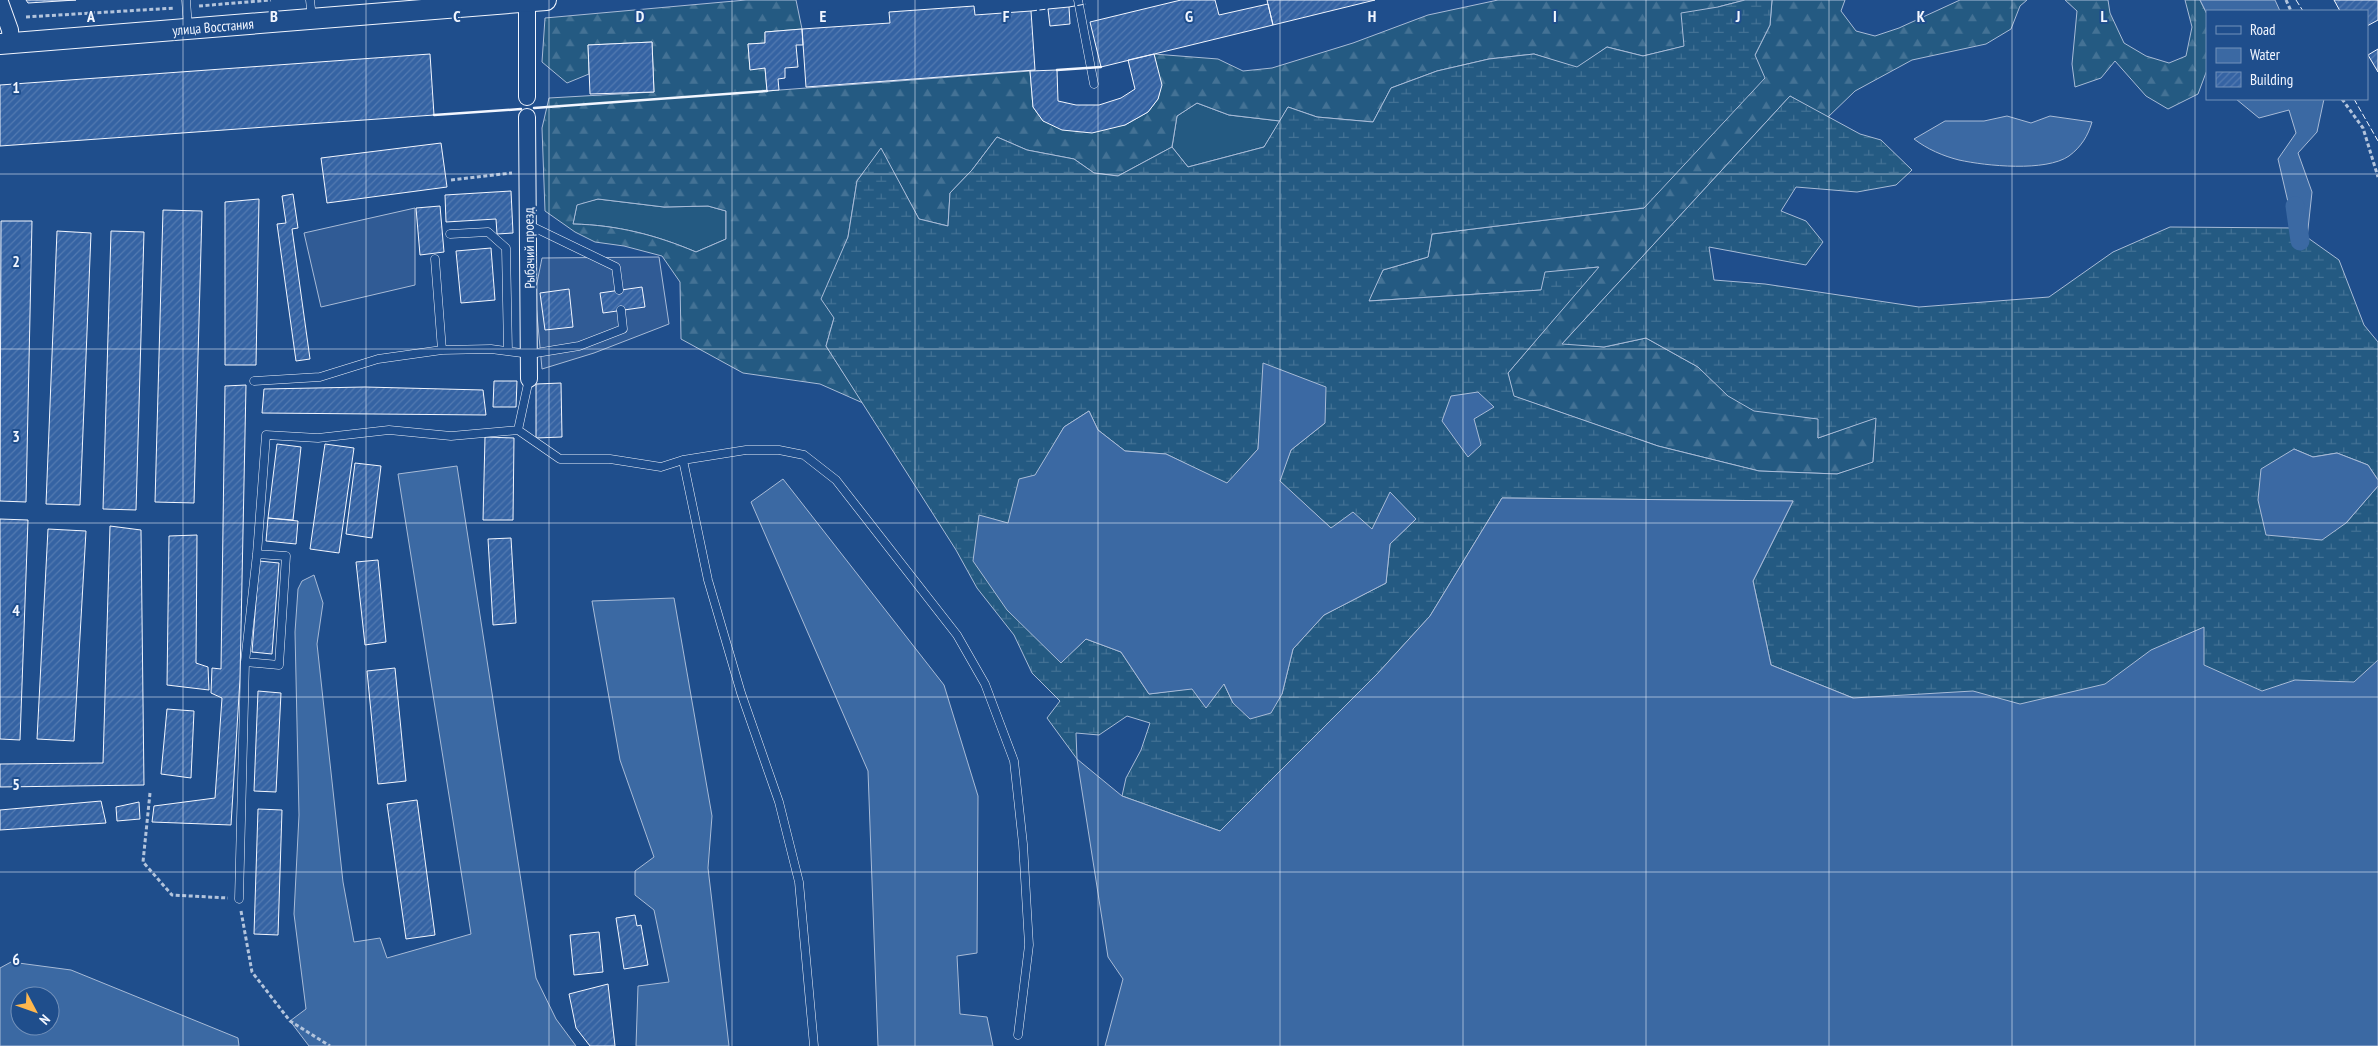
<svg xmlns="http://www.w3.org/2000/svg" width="2378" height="1046" font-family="'PT Sans Narrow',sans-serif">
	<defs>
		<pattern id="forest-firs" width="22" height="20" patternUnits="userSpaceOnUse" patternTransform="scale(1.25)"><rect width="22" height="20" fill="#245a82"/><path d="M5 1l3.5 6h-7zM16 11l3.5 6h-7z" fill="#447295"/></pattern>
		<pattern id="wetland-marsh" width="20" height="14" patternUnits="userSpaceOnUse" patternTransform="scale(1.25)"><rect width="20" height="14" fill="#245a82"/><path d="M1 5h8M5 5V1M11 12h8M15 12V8" fill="none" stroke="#447295"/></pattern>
		<pattern id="building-hatch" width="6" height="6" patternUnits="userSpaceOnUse" patternTransform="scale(1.25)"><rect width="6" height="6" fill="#3563a3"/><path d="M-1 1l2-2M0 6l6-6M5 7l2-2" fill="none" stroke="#537ab1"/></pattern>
	</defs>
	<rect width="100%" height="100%" fill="#1f4e8c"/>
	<!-- grass -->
	<path fill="#245a82" stroke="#a8bbd7" d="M1197 103 1229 115 1280 121 1264 147 1188 167 1172 147 1177 116Z
		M598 199 664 207 708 206 726 211V239L696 252C656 235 617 225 573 224L577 204Z"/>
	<!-- forest -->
	<path fill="url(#forest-firs)" stroke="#a8bbd7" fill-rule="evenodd" d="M746 0H796L802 29 765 32V43L748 44 750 69 765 68 767 91 1030 71 1033 107 1043 121 1125 125 1148 112 1158 99 1161 85 1154 54 1218 59 1243 71 1272 68 1353 43 1428 15 1498 0H1745L1718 7 1685 46 1643 56 1607 47 1577 68 1534 54 1489 59 1437 71 1391 88 1373 122 1317 117 1288 107 1280 121 1229 115 1197 103 1177 116 1172 147 1118 176 1094 173 1074 159 1027 150 997 137 972 170 950 193 948 226 919 219 881 149 857 181 848 237 836 268 834 318 826 346 863 403 820 384 743 373 681 339 680 282 662 256 624 246 595 242 575 232 545 211 542 128 549 98 654 92 652 42 588 45 589 74 567 83 542 62 545 18ZM598 199 664 207 708 206 726 211V239L696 252C656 235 617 225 573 224L577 205Z
		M1772 0H1845L1841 11 1856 31 1875 36 1899 28 1960 0H2027L2020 6 2011 29 1986 44 1912 60 1855 91 1827 118 1790 96 1563 343 1604 347 1646 338 1698 367 1729 396 1792 415 1819 419 1818 438 1877 417 1873 463 1837 474 1759 471 1658 446 1513 396 1508 373 1598 267 1571 270 1541 290 1368 301 1383 270 1428 257 1432 234 1644 208 1755 55 1770 25Z
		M2065 0H2108L2110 13 2124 43 2146 56 2169 63 2186 56 2192 27 2185 0H2200L2207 14V70L2198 94 2168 109 2146 96 2115 61 2101 78 2075 87 2072 64 2077 11Z"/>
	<!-- wetland -->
	<path fill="url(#wetland-marsh)" stroke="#a8bbd7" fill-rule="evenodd" d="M1745 0H1772L1770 25 1755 55 1765 78 1644 208 1432 234 1428 257 1383 270 1369 301 1541 290 1545 272 1599 267 1508 373 1514 396 1658 446 1759 471 1837 474 1873 462 1876 418 1818 438V419L1754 411 1728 396 1698 367 1646 338 1604 347 1562 344 1790 96 1860 134 1881 140 1912 170 1896 185 1857 192 1796 187 1781 211 1806 221 1823 242 1806 265 1709 247 1714 280 1765 284 1919 307 2049 297 2113 252 2170 227 2294 228 2339 260 2364 325 2378 342V480L2368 465 2337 453 2313 457 2294 449 2346 523 2378 486V1046L1853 698 1771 665 1753 581 1793 501 1502 498 1430 616 1378 673 1220 831 1122 796 1126 778 1141 750 1150 723 1127 716 1099 735 1076 733 1077 759 1047 718 1060 701 1032 673 1014 635 977 588 956 550 826 346 834 318 821 299 848 237 857 181 881 148 919 219 948 226 950 193 972 170 997 137 1027 150 1074 159 1094 173 1118 176 1172 147 1188 167 1264 147 1288 107 1317 117 1373 122 1391 88 1437 71 1489 59 1534 54 1577 67 1607 47 1643 56 1684 46 1681 13 1718 7ZM1089 411 1098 430 1125 451 1166 454 1227 484 1258 449 1261 415 1325 423 1291 450 1279 481 1332 529H1372L1416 519 1390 544 1386 583 1324 615 1293 649 1282 694 1233 703 1224 684 1149 694 1121 652 1086 639 1061 662 979 516 1008 524 1064 427Z"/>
	<!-- parking -->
	<path fill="#305b95" stroke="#a8bbd7" d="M415 208V285L321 307 304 233Z
		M659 257 669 324 594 353 542 369 535 293 542 258Z"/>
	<!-- water -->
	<path fill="#3b69a3" stroke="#a8bbd7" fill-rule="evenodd" d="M2200 0H2275L2280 11H2207V14Z
		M2236 99H2324L2317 132 2298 153 2312 192 2307 238 2294 228 2278 159 2296 133 2289 110 2259 118Z
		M2007 116 2031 123 2050 116 2092 122C2088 136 2081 147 2069 156 2046 172 1986 166 1959 160 1943 156 1927 149 1914 139L1945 121H1984Z
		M1263 363 1326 387 1325 423 1291 450 1280 481 1331 528 1353 512 1372 529 1390 492 1416 519 1390 544 1386 583 1324 615 1293 649 1282 694 1271 713 1250 719 1233 703 1224 684 1206 708 1192 689 1149 694 1121 652 1086 639 1061 663 1007 610 973 561 979 515 1008 523 1019 479 1035 475 1064 427 1089 411 1098 430 1125 451 1166 454 1227 483 1258 449Z
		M1478 392 1494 407 1474 419 1481 445 1468 457 1442 421 1451 396Z
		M2294 449 2313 457 2337 453 2368 465 2378 480V486L2346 523 2322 540 2266 535 2258 500 2261 469Z
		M457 466 536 978 556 1019 576 1046H309L290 1021 306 1009 294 914 299 815 295 632 298 589 302 581 314 575 323 603 317 644 343 882 354 942 380 938 387 958 471 934 398 474Z
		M783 479 944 685 978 796 977 953 957 956 960 1014 987 1017 993 1046H878L868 771 751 502Z
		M1502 498 1793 501 1753 581 1771 665 1853 698 1973 691 2020 704 2105 684 2151 650 2204 627V665L2262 691 2295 680 2354 682 2378 660V1046H1105L1123 979 1108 957 1077 759 1122 796 1220 831 1378 673 1430 616Z
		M674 598 712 816 708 868 729 1046H636L638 986 669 982 654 910 635 895V871L654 857 620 760 592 601Z
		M11 962 71 970 238 1038 239 1046H0V968ZM20 996H50V1026H20Z"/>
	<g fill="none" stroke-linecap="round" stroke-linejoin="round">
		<!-- canal -->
		<path stroke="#3b69a3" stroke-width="19" d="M2295 206 2300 241"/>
	</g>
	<!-- building -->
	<path fill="url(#building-hatch)" stroke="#f2f6ff" d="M26 0H76L28 3Z
		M1181 0H1215L1219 15 1268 4 1273 25 1101 67 1090 22Z
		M1267 0H1375L1273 25Z
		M2334 0H2378V20L2367 26V11H2340Z
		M974 6 975 15 1031 11 1035 70 806 87 802 29 890 23 889 12Z
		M1069 7 1070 24 1050 26 1048 9Z
		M802 29 803 45H796L798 67 785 68V78L778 79 779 90 767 91 765 68 750 70 748 44 765 43V32Z
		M652 42 654 92 590 94 588 45Z
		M2378 49V72L2368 55Z
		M430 54 434 115 0 146V85Z
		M1154 54 1162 85 1158 99 1148 112 1125 125 1092 133 1062 130 1043 121 1033 107 1030 71 1057 70 1058 101 1076 105H1099L1121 98 1135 89 1128 60Z
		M441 143 447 187 327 203 321 158Z
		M511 191 513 233 497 234 496 219 446 222 445 195Z
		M293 194 298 228 292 229 310 359 296 361 277 224 286 223 282 196Z
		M259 199 256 365H225V202Z
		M440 206 444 252 420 255 416 208Z
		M163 210 202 211 194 503 155 502Z
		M1 221H32L26 502 0 501Z
		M57 231 91 233 80 505 46 504Z
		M111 231 144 232 136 510 103 509Z
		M491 248 495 300 461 303 456 251Z
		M642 287 645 307 603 313 600 293Z
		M569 289 573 327 545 330 540 293Z
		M494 381H517L516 407H493Z
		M561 383 562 437 536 438V384Z
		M246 385 240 679 231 825 152 822 154 806 215 798 222 698 211 693 212 668 221 669 225 386Z
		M365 387 483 390 486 415 262 413 264 389Z
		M485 437 514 438 513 520H483Z
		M277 444 301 447 293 520 268 518Z
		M325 444 354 448 339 553 310 549Z
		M355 463 381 466 372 538 346 534Z
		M268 518 298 521 296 544 266 541Z
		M0 519 28 520 20 740 0 739Z
		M110 526 141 530 144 785 0 787V764L103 763Z
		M48 529 86 531 74 741 37 739Z
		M197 535 196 663 208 667 209 690 167 685 169 536Z
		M511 538 516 623 493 625 488 539Z
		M378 560 386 642 365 645 356 562Z
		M259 561 279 563 272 654 252 652Z
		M395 668 406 781 378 784 367 671Z
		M258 691 281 693 276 792 254 791Z
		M167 709 194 711 191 778 161 774Z
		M417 800 435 935 406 939 387 804Z
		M101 801 106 823 0 830V810Z
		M139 802 140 819 117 821 116 807Z
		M258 809 282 810 278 935 254 934Z
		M635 915 637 926 641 925 648 965 624 969 616 918Z
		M599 932 603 972 574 975 570 935Z
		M608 984 615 1046H590L576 1028 569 994Z"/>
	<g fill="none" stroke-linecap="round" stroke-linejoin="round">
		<defs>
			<path id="service" d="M186 0 188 28
				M310 0 312 18
				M1078 0 1094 84
				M529 225 616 267 619 290
				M450 234 488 232 506 248 508 351
				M435 259 442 350
				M254 381 320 377 378 359 442 350 491 349 530 354 579 346 623 329 621 310
				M518 430 529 379
				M257 554 286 556 279 665 245 662 257 554 266 435 318 438 389 430 451 436 518 430 560 459H610L661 467 683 460
				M239 899 245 662
				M814 1046 799 882 779 802 741 693 708 580 683 460 746 450H779L804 455 836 480 957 635 985 684 1014 761 1023 844 1029 945 1018 1035"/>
			<path id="minor" d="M0 2 10 30 11 43
				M527 2V97
				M527 117 529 379"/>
			<path id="tertiary" d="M0 44 546 0"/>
		</defs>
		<!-- service casing -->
		<use href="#service" stroke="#f2f6ff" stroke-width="9"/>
		<!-- minor casing -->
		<use href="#minor" stroke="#f2f6ff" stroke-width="18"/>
		<!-- tertiary casing -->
		<use href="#tertiary" stroke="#f2f6ff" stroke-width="22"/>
		<!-- path -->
		<path stroke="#b3c4dc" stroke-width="3" stroke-dasharray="4 2.5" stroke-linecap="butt" d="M2286 0 2291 11
			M199 6 271 0
			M26 17 175 8
			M2342 99 2363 128 2378 177
			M451 180 512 173
			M150 793 143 862 172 895 228 898
			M241 911 252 972 290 1021 330 1046"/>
		<!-- service -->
		<use href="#service" stroke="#1f4e8c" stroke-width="8"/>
		<!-- minor -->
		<use href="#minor" stroke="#1f4e8c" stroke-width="16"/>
		<!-- tertiary -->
		<use href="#tertiary" stroke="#1f4e8c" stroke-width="20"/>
		<!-- fence -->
		<path stroke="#f2f6ff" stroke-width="1" stroke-dasharray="6 2.5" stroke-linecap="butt" d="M2296 0 2303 11
			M1069 7 1086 4
			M1031 11 1048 9
			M2354 99 2378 141"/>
		<!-- wall -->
		<path stroke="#f2f6ff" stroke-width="2.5" d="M1057 70 1101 67
			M534 108 767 91
			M434 115 521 109"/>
	</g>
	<!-- grid -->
	<path fill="none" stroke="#f2f6ff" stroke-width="1" stroke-opacity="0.55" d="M183 0V1046M366 0V1046M549 0V1046M732 0V1046M915 0V1046M1098 0V1046M1280 0V1046M1463 0V1046M1646 0V1046M1829 0V1046M2012 0V1046M2195 0V1046M0 174H2378M0 349H2378M0 523H2378M0 697H2378M0 872H2378"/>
	<g text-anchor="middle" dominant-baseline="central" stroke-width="4" stroke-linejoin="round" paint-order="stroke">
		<!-- street labels -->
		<g font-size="14" fill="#f2f6ff" stroke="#1f4e8c">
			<text transform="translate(213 27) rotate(-5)">улица Восстания</text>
			<text transform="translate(529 248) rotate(-91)">Рыбачий проезд</text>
		</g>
	</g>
	<g font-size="16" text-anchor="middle" font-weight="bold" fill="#f2f6ff" stroke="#1f4e8c" stroke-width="4" stroke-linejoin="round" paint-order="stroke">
		<text x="91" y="22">A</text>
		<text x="274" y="22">B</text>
		<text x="457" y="22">C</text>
		<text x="640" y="22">D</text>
		<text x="823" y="22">E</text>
		<text x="1006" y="22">F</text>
		<text x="1189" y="22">G</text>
		<text x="1372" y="22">H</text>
		<text x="1555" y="22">I</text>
		<text x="1738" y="22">J</text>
		<text x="1921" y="22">K</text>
		<text x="2104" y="22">L</text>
		<text x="16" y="93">1</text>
		<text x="16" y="267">2</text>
		<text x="16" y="442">3</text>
		<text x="16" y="616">4</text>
		<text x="16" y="790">5</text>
		<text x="16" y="965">6</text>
	</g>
	<!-- legend -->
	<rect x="2206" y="10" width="162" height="90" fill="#1f4e8c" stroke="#7391ba"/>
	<rect x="2216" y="26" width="25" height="8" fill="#1f4e8c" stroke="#7391ba"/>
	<text x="2250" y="35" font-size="15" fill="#f2f6ff">Road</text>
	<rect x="2216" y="48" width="25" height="15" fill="#3b69a3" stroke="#7391ba"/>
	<text x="2250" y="60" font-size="15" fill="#f2f6ff">Water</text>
	<rect x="2216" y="72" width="25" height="15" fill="url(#building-hatch)" stroke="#7391ba"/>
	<text x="2250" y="85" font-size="15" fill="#f2f6ff">Building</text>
	<!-- north arrow -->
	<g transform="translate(35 1011) rotate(131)"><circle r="24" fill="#1f4e8c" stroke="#7391ba"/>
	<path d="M0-4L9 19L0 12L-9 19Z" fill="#ffb74d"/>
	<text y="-8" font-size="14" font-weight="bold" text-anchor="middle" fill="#f2f6ff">N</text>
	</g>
</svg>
